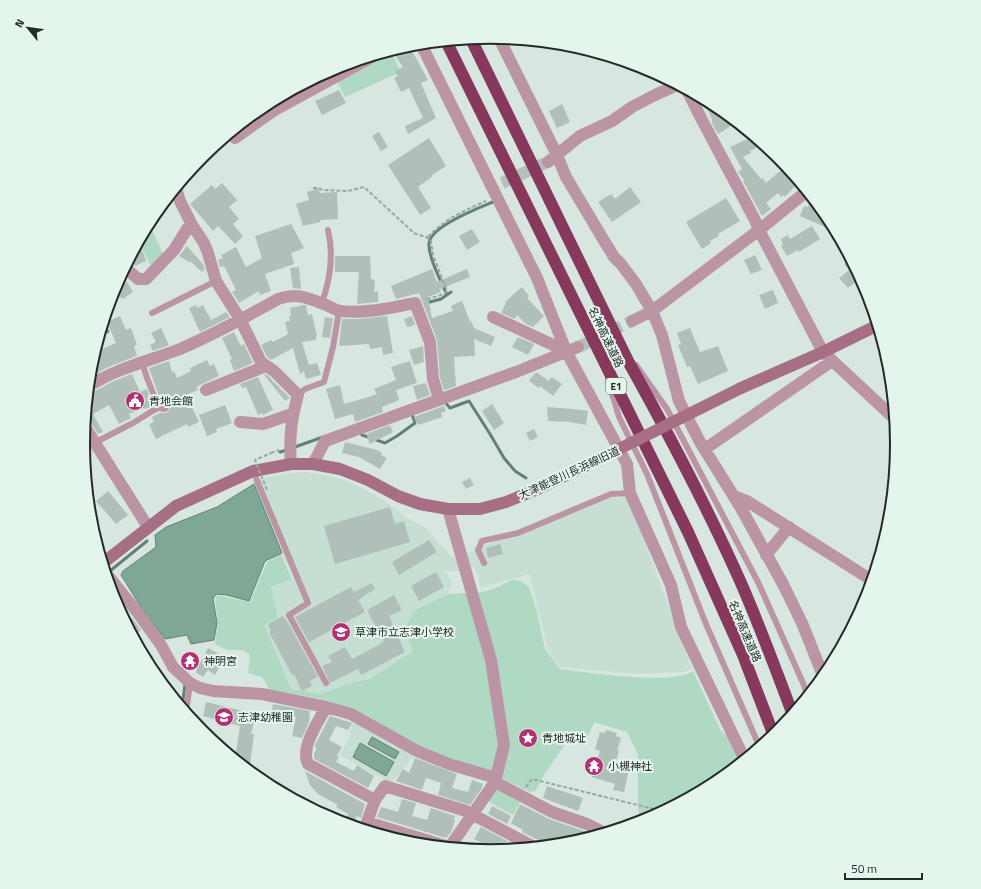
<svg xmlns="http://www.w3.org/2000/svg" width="981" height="889" font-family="'Titillium Web','Noto Sans JP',sans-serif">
	<rect width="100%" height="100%" fill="#d7e7df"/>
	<!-- built -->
	<path fill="#c6dfd2" d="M306 472 325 475 344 480 360 487 382 499 409 519 426 528 452 558 475 551 474 548 521 534 610 498 624 497 625 500H628L646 545 692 669 683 672 635 674 561 667 549 653 529 574 481 588 475 567 458 571H444L451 579 452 585 428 637 415 755 391 783 340 755 351 734 349 732 359 710 285 694 279 672 256 639 263 590 294 580 252 481 283 474Z"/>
	<!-- green -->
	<path fill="#b0d9c4" d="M391 52 401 72 345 97 337 81Z
		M149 223 163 254 151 267 139 242Z
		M281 554 292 580 271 587C274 597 275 607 278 617L264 625 291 689 321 694 347 684 370 679 413 651 404 630 414 611 449 594 483 592 493 589 512 580 520 581 529 587 536 608 545 649 560 669C587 672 672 686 693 671L721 731 729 737 741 763 717 783 641 823 638 808V755L627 732 594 722 587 739 568 740 542 778 536 791 530 792 477 767 432 752 400 737 371 718 324 699 270 690 262 677 248 673 250 655 243 650H227L215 644 218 624 215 600 217 595 250 602 267 562Z
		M495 789H498L520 802 513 815 487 801Z"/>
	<!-- water -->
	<path fill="#7ea894" stroke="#638273" d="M104 322H105L109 332 100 336Z
		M254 484 282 553 265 561 249 601 227 595 216 594 213 599 217 623 214 640 191 644 187 635 165 639 144 612 121 575 123 571 156 547 155 535 166 527 217 507Z
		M372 737 399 752 395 759 368 744Z
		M360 743 394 762 386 776 353 757Z"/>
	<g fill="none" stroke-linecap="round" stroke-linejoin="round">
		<!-- stream -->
		<path stroke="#638273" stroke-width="3" d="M447 295C441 281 428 257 429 243 431 226 479 208 493 202
			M426 303 441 299 451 292
			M445 402 450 408 469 401 490 434 504 458 515 471 526 478
			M359 432 362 435 385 443 397 436 415 423 412 414H413
			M292 448 323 437
			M280 452 287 450
			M110 571 147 541
			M182 708 185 684"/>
	</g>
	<!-- building -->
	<path fill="#b0c0b8" d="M410 47 428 80 421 83 436 118 408 134 405 126 423 118 409 88 401 92 394 78 398 76 395 71 403 67 395 55Z
		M339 90 346 103 322 115 315 101Z
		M700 97 717 106 737 122 718 134 712 123V119L709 114H710Z
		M562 104 570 122 557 128 549 111Z
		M379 132 388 147 381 151 372 136Z
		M754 136 764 144 750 151 751 153 743 157 761 179 763 178 766 183 780 171 788 168 797 179 794 185 795 186 785 197 784 195 781 197 778 193 766 203 771 209 762 216 743 181 744 180 738 172 742 169 730 147Z
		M429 138 446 166 432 175 433 176 418 187 431 208 420 215 388 165Z
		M222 183 237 200 229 207 239 219 233 224 243 236 235 244 218 226 213 231 190 204 212 185 215 189Z
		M630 187 641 202 612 222 598 202 611 194 615 199Z
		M319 188 320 193 337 192 338 219 320 220V222L303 226 296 204 309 200 307 192Z
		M726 198 740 221 718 234 719 236 710 241 711 243 702 249 686 222Z
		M809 204 822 210 829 218 825 227 800 216 804 206 808 207Z
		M291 224 304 248 291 253 294 264 265 274 271 291 260 295 259 291 239 303 232 292 236 290 224 266 220 267 218 260 223 258 221 255 236 247 246 267 262 258 255 236Z
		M812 226 820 239 799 252 798 250 787 256 781 246 783 244 781 239 788 235 790 239Z
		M472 229 480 242 467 250 459 236Z
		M187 246 203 264 205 269 202 272 190 261 189 262 179 256Z
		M141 247 146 261 135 266 131 257 135 250Z
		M755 255 762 270 751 274 744 260Z
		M335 256H370L371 279 375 280 374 292 378 291V302L357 304 359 272H335Z
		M851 258 863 281 860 283 858 280 848 288 839 278 849 270 844 264Z
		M299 267 301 289 293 288 290 268Z
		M432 269 437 282 467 269 470 277 440 289 441 292 428 297 432 318 453 311 451 306 462 301 470 322 471 321 474 328 495 337 491 346 474 339 475 356 454 357 456 386 444 390 440 378 437 340 419 293 396 299 391 286Z
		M127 282 133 292 123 299 121 297 109 304 113 291Z
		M522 287 529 296 527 298 544 316 533 327 526 324 517 315 515 319 501 313 507 300Z
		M773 290 778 303 765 309 759 295Z
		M196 305 197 308 203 305 211 320 226 312 230 317 200 332 189 308Z
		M303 305H306L308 315 312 314 317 336H316V340L302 342 309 365 317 363 321 375 306 379 304 371 300 374 293 348 271 360 267 357 261 345 271 340 273 342 288 334 285 322 290 321 289 316H291L290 308Z
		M120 316 126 330 131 328 137 345 134 346 137 356 108 367 90 377V370L100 365 95 353 98 341 102 349 116 343 107 322Z
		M387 316 393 353 383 355 382 347 370 349 369 344 339 346 342 319H359Z
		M412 316 415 325 407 327 404 319Z
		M325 317 333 318 330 338 322 337Z
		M161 328 169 345 153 351 150 345 156 342 151 333Z
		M690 328 700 352 718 346 728 371 698 384 690 366 687 367 678 345 681 344 677 333Z
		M234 332 241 346 244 344 253 363 234 371 230 360 232 359 222 338Z
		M518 337 534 344 528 355 512 347Z
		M423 346 424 362 414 365 409 350Z
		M207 360 210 366 214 364 219 376 196 387 198 390 186 395 199 422 188 427 187 424 156 439 149 424 154 422 152 417 160 413H167L169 409 168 405 162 404 149 368 169 361 172 372 174 371 177 378 191 371 190 368Z
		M410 361 417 383 396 390 399 400 382 407 383 412 355 422 353 414 335 419 326 389 340 385 344 404 365 398 377 394 374 389 396 380 391 367Z
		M536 372 549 381 552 377 562 384 553 396 540 386 539 388 529 381Z
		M132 374 140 392 147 389 153 405 148 408 145 409 144 408 129 414 131 418 119 424 109 405 93 414 103 432 98 434 91 423 85 420 88 393 93 392 114 381Z
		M266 374 290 398 285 401 264 375Z
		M258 377 273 410 263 415 262 413 258 415 246 387 242 388 240 384Z
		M426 383 430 395 417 400 413 386Z
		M492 404 504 423 494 430 482 411Z
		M225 405 232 423 216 429 217 432 207 436 199 415Z
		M444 406 446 411 441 413 442 417 418 425 417 422H416L414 417Z
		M547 407 572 409 588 411 586 425 564 421V422L548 421Z
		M390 425 393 432 370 444 366 434Z
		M534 429 538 437 530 441 526 433Z
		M345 442 377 450 382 453 381 455 387 458 380 469 359 457 342 453Z
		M470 478 474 485 466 489 462 482Z
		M108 491 128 515 116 524 96 501Z
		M390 507 395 524 404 521 410 542 335 564 324 526Z
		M429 540 437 552 399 575 392 562Z
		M500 544 503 554 488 558 486 548Z
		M436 572 444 587 419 601 411 586Z
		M372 583 375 589 358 600 365 612 309 642 295 617 351 587 354 592Z
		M394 595 402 610 389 616 405 652 361 675 358 669 330 683 322 666 332 662 328 656 345 647 352 659 384 642 367 610Z
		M283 616 286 621H287L318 677 310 681 312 686 302 691 294 674 292 675 269 632 271 631 268 624Z
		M132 618 141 630 136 635 126 622Z
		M208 648 225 657 215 675 208 670 203 677 197 673 196 671Z
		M206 702 256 714 251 734H254L249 771 235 759 240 726 203 716Z
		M273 704 310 711 309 722 302 738 292 736 296 717 272 712Z
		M330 716 352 723 348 730 336 726 329 740 342 747 337 756 339 757 336 762 354 771 357 765 374 776 368 788 314 759V753L317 748 315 747V745Z
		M606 730 617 733 616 736 621 738 617 751H619L616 761 630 765 624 792 613 790 615 784 592 777 600 751 595 749 600 732 605 733Z
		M415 758 457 774 452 788 468 792 472 780 483 784 482 788 470 805 438 795 441 783 426 778 422 790 396 781 403 769 409 773Z
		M305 771 365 804 361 818 357 816 354 821 347 817 348 814 336 807 338 805 318 794 310 785Z
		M547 786 583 798 578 811 543 798Z
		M402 799 416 803 412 816 427 820 431 808 455 816 454 820 455 821 451 832 446 838 377 817 381 807 398 812Z
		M520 804 549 819 584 831 587 832 586 834 593 837 570 844 545 847 540 841 522 832 523 830 511 823Z
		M492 806 511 816 507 824 488 814Z
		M481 827 522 849 489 852 491 847 474 839Z"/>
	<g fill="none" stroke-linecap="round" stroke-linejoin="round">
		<!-- street-tunnel -->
		<path stroke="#b3c1ba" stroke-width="12" stroke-dasharray="12 6" stroke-linecap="butt" d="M502 183 548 162
			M578 347 632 321"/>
		<!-- path -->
		<path stroke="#9aa7a0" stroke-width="2" stroke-dasharray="4 2" stroke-linecap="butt" d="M313 188H319L322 190 348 191 364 187 414 233 428 238 431 241 433 255 447 291 444 294 425 300
			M428 237C443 220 465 210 486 201
			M271 453 279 450
			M526 787 532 779 662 811V813"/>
		<!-- lane -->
		<path stroke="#bc95a4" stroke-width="6" d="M322 303C330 280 334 255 328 230
			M152 313 216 281
			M142 362 147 378 159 408
			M636 365 667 409 758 582 803 683 808 697
			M608 380 619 417 647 474 706 624 760 748
			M298 395 305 389 324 382 333 347 339 311
			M94 443 133 423 154 410 159 408 165 409
			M83 445 93 440
			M253 471 308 603 289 615 326 683
			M484 563 478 550 482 541 518 533 611 494 630 493
			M186 713 190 683
			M190 717 195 719"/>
		<!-- street -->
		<path stroke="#bc95a4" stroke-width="12" d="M499 38 557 155 566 177 606 244 614 257 621 264 636 284 652 311 662 335 679 401 700 442 741 508 784 586 802 623 824 678
			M421 44 537 278 566 351 627 464 630 493 671 585 681 627 745 760
			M687 90 702 120 755 220 759 230 823 352 895 419
			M235 138 273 111 372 57
			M548 162 580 136 612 121 632 107 655 95 677 85
			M176 188 180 201 192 225 204 243 208 253 216 281 240 319 261 362 274 371 298 395C291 420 289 438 291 464
			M126 265 129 271 138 279H146L174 250 187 229 192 225
			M493 317 566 351
			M632 321 652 311 759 230 807 191
			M89 386C117 368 149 361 180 349 213 335 246 317 278 299 296 292 309 298 326 305 331 307 335 310 340 311 365 314 391 308 415 303L430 342 433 379 439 399
			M206 390 266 366
			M240 422 263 424 292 414
			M85 427 148 527
			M705 449 832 361
			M313 464 325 441 516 372 578 347
			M734 496 747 501 873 581
			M448 509 491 660 504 745 495 782 449 848
			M766 555 789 527
			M105 572 138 613 161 645 173 667 190 683 200 688 213 691 262 694 326 707 351 714 417 751 449 764 496 778
			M326 707C318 722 300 748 308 764L375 800
			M495 782 552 812 587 824 605 833
			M452 848 367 822 375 800 385 786 466 811 536 848"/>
		<!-- secondary -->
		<path stroke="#a76f85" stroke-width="12" d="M741 388 823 352 878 325
			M103 563 176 506 253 471 291 464H313L340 469 368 480 398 496 420 504 448 509H480L506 502 533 491 601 458"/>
		<!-- highway -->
		<path stroke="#87395d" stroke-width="12" d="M471 39 628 361C667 431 704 501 737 574 758 620 775 668 793 715
			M446 41 688 532 743 655 774 736"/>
		<!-- path-bridge -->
		<path stroke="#9aa7a0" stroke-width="2" stroke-dasharray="4 2" stroke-linecap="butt" d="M267 490 255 460 271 453"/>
		<!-- secondary-bridge -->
		<path stroke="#a76f85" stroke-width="12" d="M601 458 741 388"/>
	</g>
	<!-- icons -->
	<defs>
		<symbol id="civic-disc" viewBox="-11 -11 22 22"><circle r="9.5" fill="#b52f73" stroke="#e4f5ec"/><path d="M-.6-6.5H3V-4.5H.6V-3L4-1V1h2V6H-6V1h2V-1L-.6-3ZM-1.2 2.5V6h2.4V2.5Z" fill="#fff"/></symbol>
		<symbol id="school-disc" viewBox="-11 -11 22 22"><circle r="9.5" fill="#b52f73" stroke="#e4f5ec"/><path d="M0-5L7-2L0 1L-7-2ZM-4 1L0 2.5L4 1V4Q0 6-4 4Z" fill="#fff"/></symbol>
		<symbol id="temple-disc" viewBox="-11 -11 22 22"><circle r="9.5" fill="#b52f73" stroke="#e4f5ec"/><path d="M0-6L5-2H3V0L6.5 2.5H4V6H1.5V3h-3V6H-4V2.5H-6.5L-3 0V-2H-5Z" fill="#fff"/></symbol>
		<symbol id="sight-disc" viewBox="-11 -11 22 22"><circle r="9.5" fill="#b52f73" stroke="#e4f5ec"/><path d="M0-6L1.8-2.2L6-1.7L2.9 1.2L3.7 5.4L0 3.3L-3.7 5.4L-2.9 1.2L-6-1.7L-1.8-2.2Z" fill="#fff"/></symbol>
	</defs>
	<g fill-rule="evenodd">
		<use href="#civic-disc" x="124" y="390" width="22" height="22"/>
		<use href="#school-disc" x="330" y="621" width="22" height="22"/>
		<use href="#temple-disc" x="179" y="650" width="22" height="22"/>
		<use href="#school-disc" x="213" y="706" width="22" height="22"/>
		<use href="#sight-disc" x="517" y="727" width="22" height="22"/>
		<use href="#temple-disc" x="583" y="755" width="22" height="22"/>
	</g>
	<g text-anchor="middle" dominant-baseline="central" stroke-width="4" stroke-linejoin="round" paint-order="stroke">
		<!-- shield labels -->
		<rect fill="#e4f5ec" stroke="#5e6762" stroke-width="1" x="606" y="378" width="20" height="16" rx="3"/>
		<g font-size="10" font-weight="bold" fill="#242a27">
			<text x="616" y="386">E1</text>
		</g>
		<!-- street labels -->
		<g font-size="11" fill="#242a27" stroke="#e4f5ec">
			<text transform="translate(606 337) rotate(64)">名神高速道路</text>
			<text transform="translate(569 473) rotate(-25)">大津能登川長浜線旧道</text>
			<text transform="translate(745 631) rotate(67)">名神高速道路</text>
		</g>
		<!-- poi labels -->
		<g font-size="11" fill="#242a27" stroke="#e4f5ec" text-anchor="start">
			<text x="149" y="401">青地会館</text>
			<text x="355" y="632">草津市立志津小学校</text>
			<text x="204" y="661">神明宮</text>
			<text x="238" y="717">志津幼稚園</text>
			<text x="542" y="738">青地城址</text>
			<text x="608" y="766">小槻神社</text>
		</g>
	</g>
	<!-- crop -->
	<path d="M0 0H981V889H0ZM90 444a400 400 0 1 1 800 0a400 400 0 1 1-800 0Z" fill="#e4f5ec" fill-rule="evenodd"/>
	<path fill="none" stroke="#242a27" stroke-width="2" d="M90 444a400 400 0 1 1 800 0a400 400 0 1 1-800 0Z"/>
	<!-- north arrow -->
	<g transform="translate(28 28) rotate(299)" stroke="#e4f5ec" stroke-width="3" paint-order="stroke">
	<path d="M0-3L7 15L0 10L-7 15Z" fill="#242a27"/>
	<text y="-6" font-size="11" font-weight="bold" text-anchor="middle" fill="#242a27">N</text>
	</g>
	<!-- scale -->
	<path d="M845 873v6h77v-6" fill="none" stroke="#242a27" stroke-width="2"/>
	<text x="851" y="873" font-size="12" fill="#242a27" stroke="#e4f5ec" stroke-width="3" paint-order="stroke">50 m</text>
</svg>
